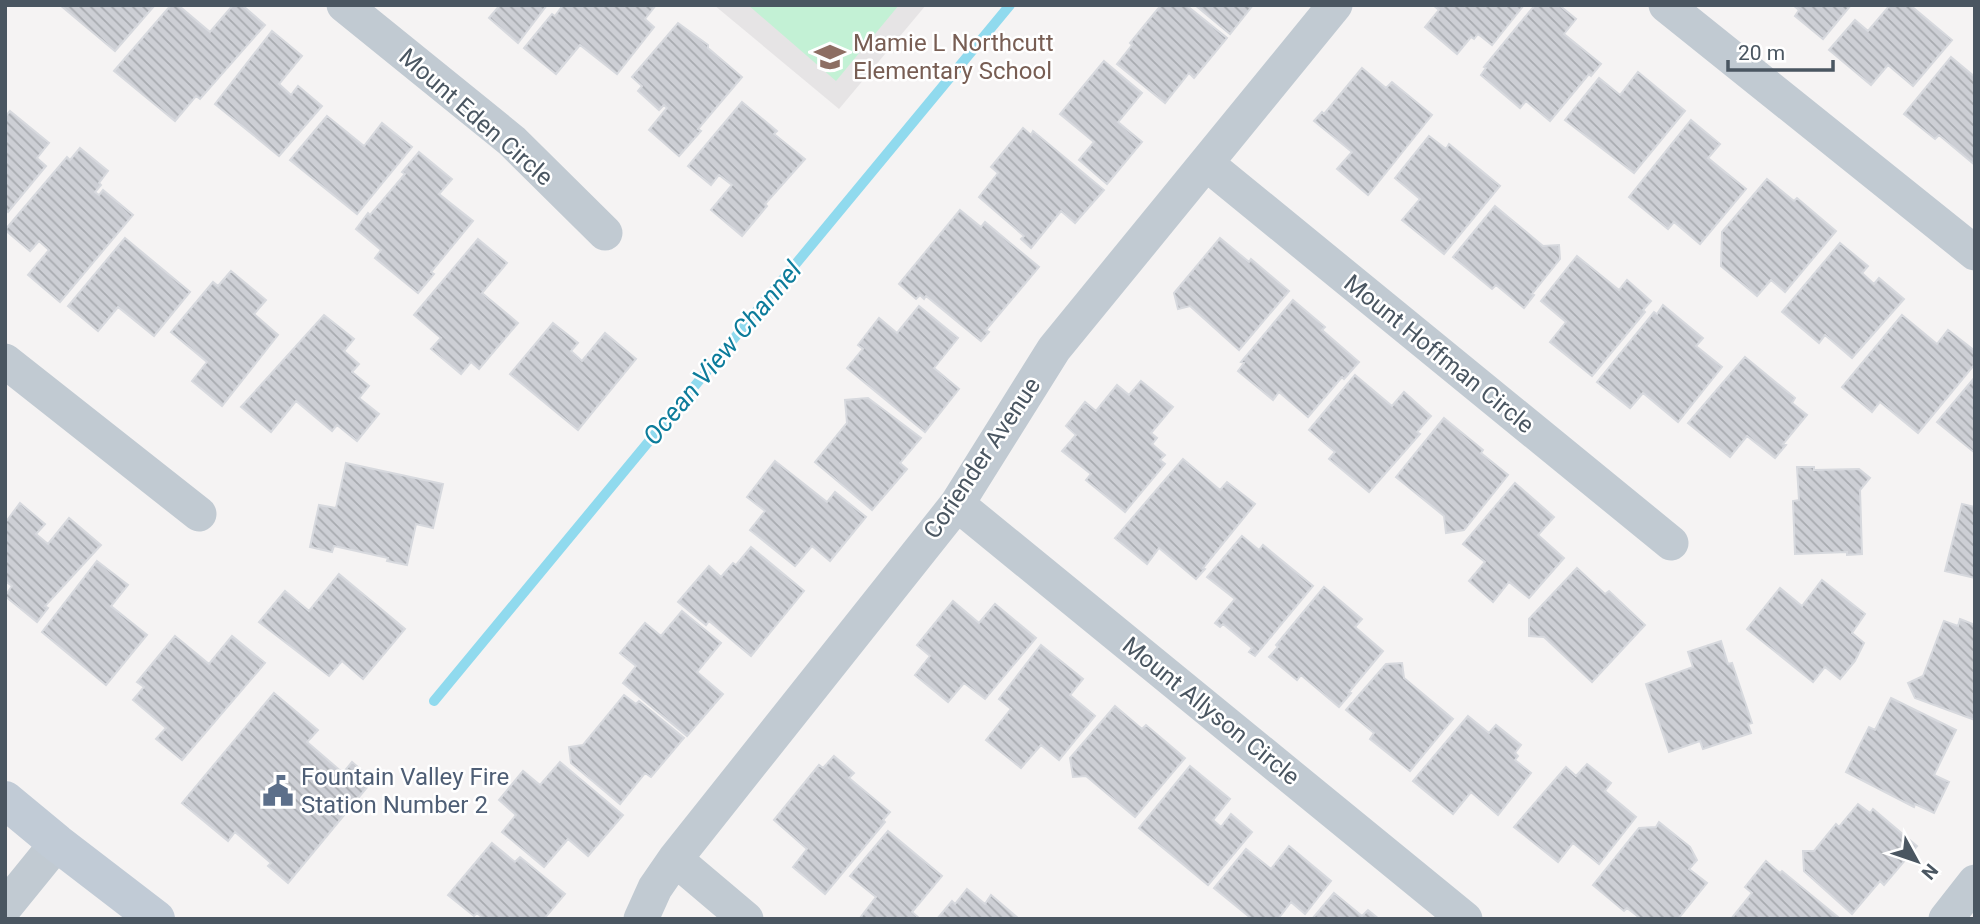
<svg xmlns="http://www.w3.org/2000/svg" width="1980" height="924" font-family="Roboto,sans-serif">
	<defs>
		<pattern id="building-back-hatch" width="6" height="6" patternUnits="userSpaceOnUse" patternTransform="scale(1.75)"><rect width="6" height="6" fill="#cdcfd5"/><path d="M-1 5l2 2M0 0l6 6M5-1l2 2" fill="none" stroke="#a8abb0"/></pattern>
	</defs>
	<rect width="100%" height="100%" fill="#f5f3f3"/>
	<!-- education -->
	<path fill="#e6e4e5" d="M714 5H926L839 109Z"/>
	<!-- grass -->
	<path fill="#c3f1d5" d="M748 5H899L836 81Z"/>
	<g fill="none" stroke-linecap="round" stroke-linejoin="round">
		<!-- stream -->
		<path stroke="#90daee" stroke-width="10" d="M434 701 1010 5"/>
	</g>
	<!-- building -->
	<path fill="url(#building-back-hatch)" stroke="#d7d9de" stroke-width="2" d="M60 5H155L115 51Z
		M171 5H178L210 32 233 5H242L265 25 200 99 196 96 175 121 114 71Z
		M500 5H547L518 43 489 18Z
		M563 5H656L645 19 654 27 617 74 580 45 556 74 524 48 552 14 555 16Z
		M1161 5H1186L1227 38 1194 78 1189 73 1165 103 1117 64 1132 45 1130 43Z
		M1195 5H1253L1230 34Z
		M1433 5H1524L1492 45 1478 34 1474 39 1471 37 1457 54 1425 27 1439 10Z
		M1535 5H1559L1576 19 1564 34 1601 64 1591 76 1589 74 1550 121 1526 101 1520 108 1481 75 1486 68 1484 67Z
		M1793 5H1851L1823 39 1795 16 1799 10Z
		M1890 5H1910L1952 40 1913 86 1888 65 1871 85 1829 50 1855 20 1868 31Z
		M678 23 708 45V48L742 77 698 129 701 131 679 156 649 130 667 108 664 105 659 110 638 91 642 86 632 77Z
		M272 31 302 56 279 84 291 95 298 86 322 106 279 156 215 104Z
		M1951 57 1975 77V165L1939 135 1935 139 1904 114Z
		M1104 61 1142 93 1118 122 1142 142 1107 184 1079 160 1094 142 1060 114Z
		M1362 68 1386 88 1392 82 1432 115 1368 195 1337 169 1352 152 1314 121 1322 112 1324 114Z
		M1638 72 1685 111 1634 173 1565 120 1599 78 1620 95Z
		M742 102 777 131 774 134 805 159 765 204 767 206 742 236 711 210 732 185 719 175 711 185 688 166Z
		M10 111 49 143 37 158 46 166 8 212 5 209V117Z
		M327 116 364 146 382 123 412 147 357 214 290 160Z
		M1691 120 1720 144 1708 158 1746 189 1700 244 1674 222 1668 229 1629 197Z
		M1023 128 1031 135 1033 131 1104 190 1075 223 1061 211 1031 248 1021 239 1024 236 979 197 998 173 991 167Z
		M1429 136 1446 149 1449 144 1500 186 1444 254 1402 220 1420 199 1395 178Z
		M80 148 108 171 99 183 101 185 95 192 99 195 103 190 133 215 60 302 28 275 49 250 39 241 30 251 5 230 67 157 70 160Z
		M419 152 452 179 439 194 473 221 431 272 434 274 418 293 375 258 381 250 356 229 368 213 370 215 405 174 402 172Z
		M1767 179 1794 201 1797 198 1836 231 1785 292 1771 280 1757 296 1721 266 1722 232Z
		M1495 206 1543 246 1559 245 1560 259 1532 294 1534 295 1524 308 1496 285 1492 289 1453 257Z
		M960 210 981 227 985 222 1039 267 986 330 989 332 981 341 926 296 924 299 920 295 916 299 899 284Z
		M125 238 190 292 154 336 118 307 98 331 68 306Z
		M1220 238 1249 262 1251 259 1289 291 1239 350 1190 306 1178 309 1174 293Z
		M478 239 507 263 482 293 518 323 479 369 471 362 461 374 431 349 441 338 414 315Z
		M1840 243 1868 266 1862 273 1874 284 1879 278 1904 299 1852 358 1825 335 1819 343 1782 312Z
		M1577 256 1619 290 1627 280 1651 301 1643 310 1645 312 1592 376 1550 342 1566 322 1541 301Z
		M231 271 266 300 254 314 278 335 222 406 192 381 207 362 171 332 213 282 218 286Z
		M1293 300 1325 327 1322 330 1359 362 1344 379 1342 377 1308 417 1279 392 1273 400 1238 371 1244 363 1241 362Z
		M1663 305 1703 338 1696 346 1722 367 1678 422 1643 393 1630 408 1597 382 1654 312 1657 314Z
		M919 306 958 338 934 368 959 389 925 432 847 368 863 349 858 345 879 318 897 333Z
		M324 315 354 339 344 351 359 364 352 372 369 386 359 398 379 414 357 441 337 425 332 431 296 401 271 432 241 407Z
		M1902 315 1937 344 1948 330 1975 351V364L1918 433 1880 402 1872 412 1842 387Z
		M553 323 578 343 571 351 582 361 605 333 636 359 578 430 510 374Z
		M1745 357 1795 398 1792 403 1807 415 1783 444 1786 445 1775 458 1747 436 1730 457 1688 423Z
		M1355 375 1392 406 1404 392 1431 416 1417 432 1420 434 1369 492 1329 459 1335 452 1309 430Z
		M1975 377V453L1937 422Z
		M1141 381 1173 407 1151 433 1157 438 1152 444 1165 455 1160 460 1165 464 1125 512 1086 480 1091 474 1062 451 1076 435 1066 426 1085 402 1096 411 1117 385 1129 395Z
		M868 398 921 438 900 463 907 469 872 510 815 462 847 423 845 400Z
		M1444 418 1483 450 1481 453 1508 475 1464 530 1446 533 1444 516 1396 477Z
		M1183 459 1220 490 1227 482 1255 504 1203 568 1205 569 1196 579 1159 548 1147 564 1115 538Z
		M775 461 827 502 835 492 866 517 830 561 812 546 795 566 750 530 765 511 747 497Z
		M346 463 443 484 433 528 416 524 407 565 387 561 388 558 334 546 332 552 310 547 319 505 336 508Z
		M1797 467H1814V470L1859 469 1870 478 1860 490 1862 554 1847 555V552L1795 554 1793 501 1799 500Z
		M1515 483 1554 517 1538 535 1564 558 1529 598 1509 582 1493 602 1469 581 1485 562 1463 544Z
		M20 503 45 524 36 534 48 544 69 518 101 545 45 606 48 608 37 622 5 596 12 586 5 581V523Z
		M1962 504 1975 507V578L1945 571Z
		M1242 536 1259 550 1263 545 1313 586 1255 656 1249 652 1252 648 1223 624 1220 627 1215 623 1235 599 1207 577Z
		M751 547 804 591 751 656 709 621 706 625 678 602 709 566 721 577 733 563 736 565Z
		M97 561 128 585 111 606 147 635 106 685 42 632Z
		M1577 568 1605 594 1609 591 1645 625 1592 682 1544 637 1529 636V619Z
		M339 574 405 629 363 679 342 661 329 676 259 622 285 591 309 611Z
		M1822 580 1865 614 1852 633 1864 643 1855 661 1840 679 1825 667 1813 682 1747 629 1780 588 1802 606Z
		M1324 587 1362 619 1355 627 1383 651 1349 692 1351 693 1339 707 1301 675 1297 680 1269 657 1278 647 1276 645Z
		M953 601 979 623 995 604 1036 638 985 699 964 683 948 702 915 675 930 656 917 645Z
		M682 611 721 643 697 672 723 694 687 736 623 683 636 666 620 653 645 623 661 636Z
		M1960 619 1975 625V720L1915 698 1908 683 1923 676 1944 621 1958 626Z
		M175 636 209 664 232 636 265 663 182 760 156 739 166 728 133 700 144 687 137 682Z
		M1721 641 1728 664 1732 663 1752 723 1748 724 1751 733 1703 749 1700 741 1669 752 1646 684 1693 667 1688 652Z
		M1041 645 1083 679 1070 695 1095 716 1059 760 1041 745 1021 768 986 740 1011 709 999 699Z
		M1402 663 1404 678 1453 719 1410 771 1370 739 1374 733 1346 710 1386 664Z
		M274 693 318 730 307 742 343 773 352 762 373 780 288 883 268 866 271 863 235 832 228 841 182 803Z
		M624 695 636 704 639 701 684 738 651 777 645 773 620 804 571 763 569 747 583 745Z
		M1891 698 1956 730 1934 775 1949 782 1934 813 1915 804 1914 807 1846 772 1869 727 1875 730Z
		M1115 706 1142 729 1146 725 1185 758 1135 817 1086 776 1073 777 1070 758Z
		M1468 716 1489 733 1496 725 1521 745 1515 753 1518 756 1515 760 1531 773 1498 815 1471 792 1453 814 1413 781Z
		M834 756 854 773 849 778 890 812 883 820 885 822 825 894 793 867 807 849 774 820 819 765 823 768Z
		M560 762 623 815 588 856 568 839 544 867 502 832 516 815 499 800 523 771 540 785Z
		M1587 764 1611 783 1605 791 1636 817 1599 864 1573 843 1558 862 1514 827 1566 767 1576 776Z
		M1190 766 1230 799 1213 820 1221 827 1231 814 1252 832 1208 885 1139 828Z
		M1858 804 1870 813 1873 809 1917 846 1884 885 1880 881 1852 914 1804 871 1803 851H1814L1836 824 1839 827Z
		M1659 822 1690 847 1697 860 1689 869 1707 883 1678 919H1641L1627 908 1624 911 1593 885 1639 828 1656 827Z
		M888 831 942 876 912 912 920 919 860 918 876 897 850 876Z
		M492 843 515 862 520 857 565 894 544 919H484L477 913 474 916 448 895Z
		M1289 846 1331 881 1305 914 1291 902 1278 919H1252L1214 888 1246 849 1271 869Z
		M1766 861 1780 873 1782 871 1838 917 1837 919H1731L1752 893 1745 887Z
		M967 889 985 904 991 895 1019 919H937L952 901 955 904Z
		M1334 893 1362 916 1368 910 1379 919H1312Z"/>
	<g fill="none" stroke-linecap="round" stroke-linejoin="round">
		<!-- street -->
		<path stroke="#c1cad2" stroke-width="35" d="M344 5 512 141 605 233
			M1666 5 1975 253
			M1207 164 1671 543
			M5 361 199 514
			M957 504 1465 919
			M675 859 746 919
			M5 907 57 843
			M641 919 655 888 675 859 957 504 1054 349 1335 5
			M1946 919 1975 882"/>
		<!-- secondary -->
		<path stroke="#c1cbd6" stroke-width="38" d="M5 800 57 843 156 919"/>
	</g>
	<!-- icons -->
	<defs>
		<symbol id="school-bare" viewBox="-9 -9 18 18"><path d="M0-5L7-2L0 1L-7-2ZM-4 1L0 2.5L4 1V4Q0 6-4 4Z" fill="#8d6e63" stroke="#fff" stroke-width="2.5" paint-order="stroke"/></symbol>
		<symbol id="civic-bare" viewBox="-9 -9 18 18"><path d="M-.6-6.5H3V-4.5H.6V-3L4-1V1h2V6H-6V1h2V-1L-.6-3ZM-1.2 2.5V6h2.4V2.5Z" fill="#5c6f8a" stroke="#fff" stroke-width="2.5" paint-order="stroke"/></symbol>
	</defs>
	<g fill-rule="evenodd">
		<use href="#school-bare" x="808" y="35" width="44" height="44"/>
		<use href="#civic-bare" x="256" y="769" width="44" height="44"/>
	</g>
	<g text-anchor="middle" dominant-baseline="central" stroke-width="5" stroke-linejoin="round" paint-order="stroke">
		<!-- education labels -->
		<g font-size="24" fill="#785e54" stroke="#fff" text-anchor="start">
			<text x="853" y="43">Mamie L Northcutt<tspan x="853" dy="28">Elementary School</tspan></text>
		</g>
		<!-- street labels -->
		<g font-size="24" fill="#4a5661" stroke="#fff">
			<text transform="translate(476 117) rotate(41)">Mount Eden Circle</text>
			<text transform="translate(1439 354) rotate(39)">Mount Hoffman Circle</text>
			<text transform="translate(982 458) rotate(-56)">Coriender Avenue</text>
			<text transform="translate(1211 711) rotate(39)">Mount Allyson Circle</text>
		</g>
		<!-- service labels -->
		<g font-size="24" fill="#4e5e75" stroke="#fff" text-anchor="start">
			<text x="301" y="777">Fountain Valley Fire<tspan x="301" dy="28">Station Number 2</tspan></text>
		</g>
		<!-- water labels -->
		<g font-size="26" font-style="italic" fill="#0c7c9b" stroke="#fff">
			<text transform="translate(722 353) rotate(-50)">Ocean View Channel</text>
		</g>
	</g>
	<!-- border -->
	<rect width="1980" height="924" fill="none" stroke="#4a5661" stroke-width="14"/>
	<!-- north arrow -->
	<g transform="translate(1917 861) rotate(130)" stroke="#ffffff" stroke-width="5" paint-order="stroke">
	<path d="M0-5L12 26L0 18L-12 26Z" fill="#4a5661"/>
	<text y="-10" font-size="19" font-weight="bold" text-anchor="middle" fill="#4a5661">N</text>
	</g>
	<!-- scale -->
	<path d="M1728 60v10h105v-10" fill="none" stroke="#4a5661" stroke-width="3.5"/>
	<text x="1738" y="60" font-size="21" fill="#4a5661" stroke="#ffffff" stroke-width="5" paint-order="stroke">20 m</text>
</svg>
